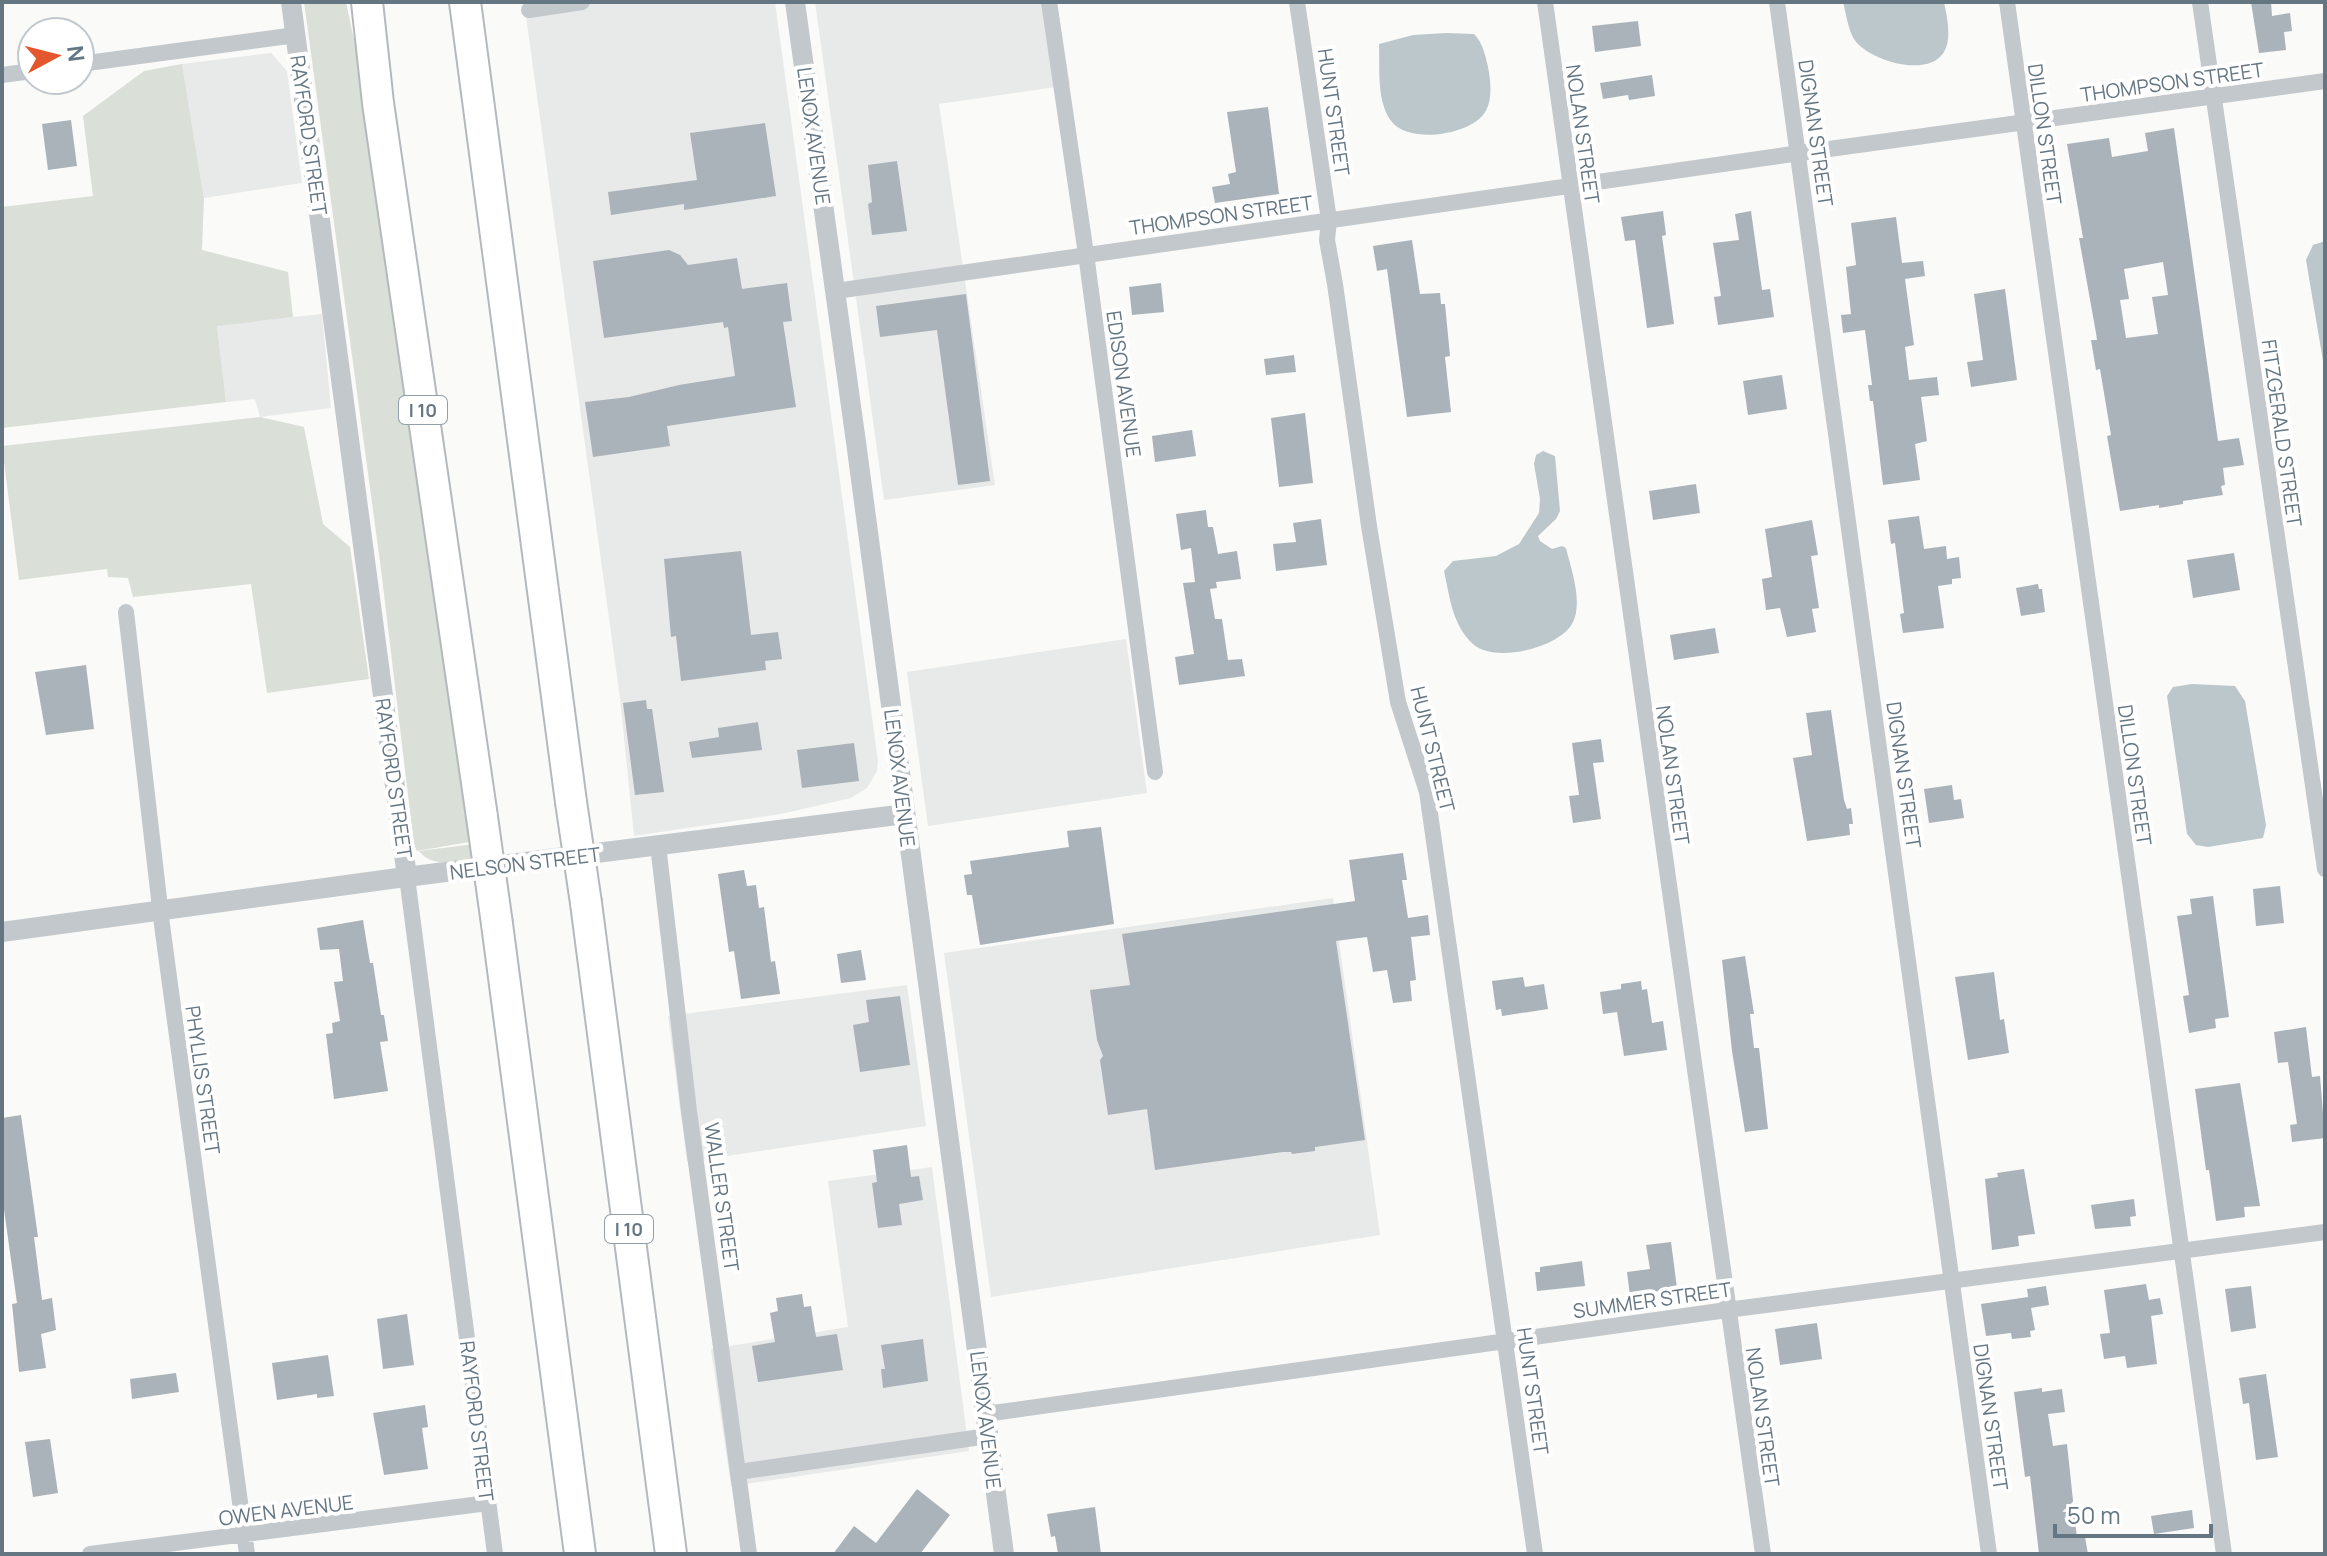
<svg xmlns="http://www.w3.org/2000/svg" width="2327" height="1556" font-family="Manrope,sans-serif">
	<rect width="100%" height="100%" fill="#fafaf8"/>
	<!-- built -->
	<path fill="#e8e9e9" d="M524 2H775L878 761 877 771 867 788 851 798 781 814 634 836 620 698Z
		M815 2H1057L1070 85 939 104 995 485 884 500Z
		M271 53 287 71 302 183 204 198 182 64Z
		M322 314 331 408 260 417 255 399 226 402 217 325Z
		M1126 639 1147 793 928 826 907 672Z
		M1333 898 1380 1235 991 1297 944 953Z
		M907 985 926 1126 687 1162 668 1016Z
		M932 1167 969 1451 731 1486 711 1349 848 1327 828 1181Z"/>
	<!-- green -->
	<path fill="#dadfd7" d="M304 2H346L373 131 382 215 424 534 475 841 417 851 414 845 381 569Z
		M182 64 204 198 202 250 288 272 293 317 217 326 226 402 2 428V207L93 196 83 116 144 71Z
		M260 417 304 427 323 524 350 547 369 679 267 693 251 584 133 597 128 578 108 577 107 569 19 580 2 446Z
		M475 844 477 858C457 861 433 869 419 851Z"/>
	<!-- water -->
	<path fill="#bbc7cb" d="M1843 2H1944C1947 17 1952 38 1944 52 1928 79 1867 60 1854 39 1848 29 1846 13 1843 2Z
		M1446 33 1474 34C1483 43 1485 55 1488 67 1491 82 1493 103 1483 115 1467 135 1410 144 1392 122 1376 102 1380 68 1379 44L1413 35Z
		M2325 241V373L2306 260 2313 245Z
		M1543 451 1555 456 1560 511 1556 519 1538 536 1540 541 1552 549 1562 546 1566 548C1571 569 1583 601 1573 622 1561 648 1494 664 1473 644 1452 624 1450 598 1444 571L1453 561 1496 556 1519 544 1539 513 1540 499 1534 464 1536 455Z
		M2192 684 2235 686 2245 701 2266 825 2263 838 2208 847 2196 845 2187 834 2167 696 2173 687Z"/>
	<!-- building -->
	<path fill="#aab3b9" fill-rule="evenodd" d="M2251 2H2271L2272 16 2290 13 2292 31 2284 32 2286 50 2259 53Z
		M1638 21 1641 46 1595 52 1592 26Z
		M1652 75 1655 96 1629 100 1628 95 1603 99 1600 83Z
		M1268 107 1279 194 1215 203 1212 187 1230 184 1228 174 1236 172 1227 112Z
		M71 120 77 166 48 170 42 124Z
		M765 123 776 196 684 210V204L611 215 608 192 697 180 690 133Z
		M2174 128 2218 441 2239 438 2244 465 2223 468 2225 485 2221 486 2223 495 2183 501V504L2159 508V505L2120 511 2107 436 2111 435 2100 369 2096 370 2091 340H2097L2096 333 2079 238H2083L2067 144 2109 138 2112 157 2148 151 2145 133ZM2163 262 2168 295 2152 297 2158 334 2126 338 2120 300 2129 299 2124 269Z
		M897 161 907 231 872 235 868 204 872 202 868 165Z
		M1663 211 1666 235 1662 236 1674 324 1647 328 1635 240 1625 241 1621 217Z
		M1751 211 1762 290 1770 289 1774 317 1718 325 1714 297 1721 296 1713 243 1739 240 1735 214Z
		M1896 217 1902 263 1923 261 1925 276 1905 279 1914 345 1905 347 1909 380 1937 377 1939 395 1921 397 1927 441 1915 444 1920 480 1883 485 1873 401H1870L1868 385H1872L1865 330 1843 333 1841 315 1851 314 1846 267 1856 265 1851 223Z
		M1412 240 1420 294 1440 293 1441 304H1445L1450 356 1445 357 1451 412 1407 417 1387 269 1377 271 1373 246Z
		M669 250 680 255 688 265 737 258 742 289 787 283 792 321 783 322 796 407 667 426 670 446 593 457 585 402 629 397 679 385 735 376 728 327 724 328 723 322 604 338 593 261Z
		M1161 283 1164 312 1132 315 1129 287Z
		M2005 289 2017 380 1971 387 1967 362 1983 360 1974 294Z
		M966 294 990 481 958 485 937 330 880 337 876 306Z
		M1294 355 1296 372 1266 375 1264 359Z
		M1782 375 1787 409 1748 415 1743 381Z
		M1305 413 1313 483 1279 487 1271 418Z
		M1192 430 1196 456 1155 462 1152 436Z
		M1696 484 1700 513 1653 520 1649 491Z
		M1206 510 1208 527H1213L1218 554 1237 551 1241 579 1216 582 1217 588 1210 589 1215 619H1222L1228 660 1242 659 1245 676 1179 685 1175 657 1194 654 1183 583 1195 582 1191 548 1181 550 1176 514Z
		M1919 516 1924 549 1946 546 1947 559 1959 557 1961 578 1952 579V584L1938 586 1944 628 1903 633 1900 614 1904 613 1895 543 1891 544 1888 520Z
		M1321 519 1327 565 1276 571 1273 544 1296 542 1293 523Z
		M1812 520 1818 555 1811 556 1819 608 1812 609 1816 632 1787 637 1780 608 1766 610 1762 579 1772 577 1765 529Z
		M741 551 751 635 778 632 782 659 765 661 766 670 681 681 676 636 671 637 664 559Z
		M2234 553 2240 590 2193 598 2187 560Z
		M2038 584 2039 589H2042L2045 612 2021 616 2016 588Z
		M1715 628 1719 653 1674 660 1670 635Z
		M86 665 94 729 46 735 35 672Z
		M646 700 647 709H652L664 792 635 795 623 703Z
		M1831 710 1844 800 1847 809 1851 808 1853 824H1849L1850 835 1807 841 1793 758 1812 755 1806 713Z
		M758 722 762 750 692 758 689 742 719 737 718 728Z
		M1601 739 1604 762 1593 763 1601 819 1573 823 1569 796 1579 795 1572 743Z
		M854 743 859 781 802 788 797 750Z
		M1952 785 1954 800 1961 799 1964 818 1929 823 1924 789Z
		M1101 827 1114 924 980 945 972 895H967L964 875 972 874 970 861 1069 847 1067 831Z
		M1403 853 1407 880H1402L1408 918 1428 915 1430 935 1411 937 1416 980 1410 981 1412 1001 1393 1003 1387 970 1373 972 1367 937 1336 941 1365 1140 1315 1147V1151L1292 1154 1291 1152H1283L1155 1170 1147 1109 1108 1115 1100 1060 1103 1056 1097 1040 1090 990 1130 985 1122 934 1355 901 1349 860Z
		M744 870 747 886 756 885 759 908 764 907 771 962 775 961 780 994 741 999 734 951 729 952 718 874Z
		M2280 886 2284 923 2256 926 2253 889Z
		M2213 896 2229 1017 2215 1019 2216 1028 2189 1033 2183 996 2189 995 2177 916 2192 914 2190 899Z
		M363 920 370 963H373L381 1015H384L388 1041 380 1042 388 1091 334 1099 326 1034 333 1033 332 1023 340 1021 334 982 343 981 339 949 320 950 317 928Z
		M861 950 866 980 841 983 837 954Z
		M1745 956 1754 1014H1750L1754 1048H1759L1768 1129 1745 1132 1732 1051 1722 960Z
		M1994 972 2000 1020 2004 1019 2009 1053 1968 1060 1955 977Z
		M1523 977 1525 987 1544 984 1548 1009 1502 1016 1501 1009 1496 1010 1492 981Z
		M1641 981 1642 990 1647 989 1652 1023 1663 1021 1667 1050 1624 1056 1617 1012 1603 1014 1600 992 1621 989V984Z
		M900 996 910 1065 860 1072 853 1025 869 1022 866 1000Z
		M2306 1027 2312 1077 2320 1076 2325 1138 2292 1142 2290 1125 2297 1124 2288 1062 2278 1063 2274 1032Z
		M2240 1083 2260 1206 2244 1207 2245 1217 2216 1221 2209 1170H2206L2195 1089Z
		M21 1115 38 1237H34L42 1300 52 1298 56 1330 41 1334 46 1368 19 1372 12 1304 17 1303 2 1195V1118Z
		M907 1145 911 1177 919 1176 923 1200 899 1204 902 1225 878 1228 872 1183 877 1182 873 1150Z
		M2024 1169 2035 1234 2018 1236 2019 1246 1992 1250 1985 1179 1998 1177 1997 1173Z
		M2134 1199 2136 1216 2130 1217 2131 1226 2095 1229 2091 1205Z
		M1671 1242 1677 1288 1630 1296 1627 1272 1650 1269 1646 1245Z
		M1582 1261 1585 1286 1537 1291 1535 1272H1540V1267Z
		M2146 1284 2149 1300 2160 1298 2163 1314 2151 1316 2157 1364 2127 1368 2125 1356 2104 1359 2100 1334 2110 1333 2104 1290Z
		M2046 1286 2049 1305 2031 1308 2035 1330 2030 1331 2031 1337 2012 1339 2011 1333 1986 1336 1981 1304 2028 1297 2027 1289Z
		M2251 1286 2256 1328 2231 1332 2225 1289Z
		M802 1294 804 1307 811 1306 816 1337 837 1334 843 1370 758 1382 752 1346 775 1342 770 1313 778 1311 776 1298Z
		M407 1314 414 1365 383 1369 377 1319Z
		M1817 1323 1822 1359 1780 1365 1775 1329Z
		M923 1339 928 1381 883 1388 881 1369H885L881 1345Z
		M328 1355 334 1396 317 1398V1394L277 1400 272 1363Z
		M176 1373 179 1392 132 1399 130 1379Z
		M2266 1374 2278 1457 2256 1460 2249 1403 2243 1404 2239 1378Z
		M2042 1388V1392L2062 1389 2065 1412 2048 1414 2053 1446 2067 1444 2077 1538 2085 1537 2088 1554H2039L2030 1476 2025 1477 2014 1392Z
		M425 1405 428 1427 422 1428 428 1469 384 1475 373 1413Z
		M50 1439 58 1493 33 1497 25 1442Z
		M917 1489 950 1515 920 1554H833L854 1526 876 1543Z
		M1095 1507 1101 1554H1058L1055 1536 1051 1537 1047 1514Z
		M2192 1510 2194 1528 2154 1534 2151 1516Z"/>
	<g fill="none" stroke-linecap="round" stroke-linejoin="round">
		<defs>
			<path id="motorway" d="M367 2 378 103 482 817
				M465 2 571 802
				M586 903 671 1554
				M497 924 580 1554"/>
		</defs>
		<!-- motorway casing -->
		<use href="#motorway" stroke="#b4b9bd" stroke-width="34"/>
		<!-- minor -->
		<path stroke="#c3c8cc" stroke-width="16" d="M1049 2 1086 254 1155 772
			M1297 2 1329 220 1327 240 1335 284 1369 526 1398 702 1427 792 1535 1554
			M1545 2 1763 1554
			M1777 2 1989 1554
			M2007 2 2224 1554
			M2200 2 2325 869
			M529 10 582 2
			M80 64 296 35
			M2 75 32 71
			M836 291 1800 153 2325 81
			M126 612 162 925 247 1554
			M658 845 689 1111 749 1554
			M407 877 495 1554
			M986 1414 1727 1310 2325 1232
			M738 1472 988 1436
			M90 1554 488 1503"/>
		<!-- tertiary -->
		<path stroke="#c3c8cc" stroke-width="20" d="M291 2 407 877
			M795 2 856 442 1004 1554
			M2 932 398 878 905 814"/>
		<!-- motorway -->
		<use href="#motorway" stroke="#fff" stroke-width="30"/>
		<defs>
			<path id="motorway-bridge" d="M571 802 586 903
				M482 817 497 924"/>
		</defs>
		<!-- motorway-bridge casing -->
		<use href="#motorway-bridge" stroke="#b4b9bd" stroke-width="34" stroke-linecap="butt"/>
		<!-- motorway-bridge -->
		<use href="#motorway-bridge" stroke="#fff" stroke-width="30"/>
	</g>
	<g text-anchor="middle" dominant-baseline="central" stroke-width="8" stroke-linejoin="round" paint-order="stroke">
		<!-- shield labels -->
		<g fill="#fff" stroke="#939fa8" stroke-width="2">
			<rect x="399" y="396" width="48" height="28" rx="6"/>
			<rect x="605" y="1215" width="48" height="28" rx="6"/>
		</g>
		<g font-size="18" font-weight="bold" fill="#657683">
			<text x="423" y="410">I 10</text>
			<text x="629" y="1229">I 10</text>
		</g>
		<!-- street labels -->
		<g font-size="20" fill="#657683" stroke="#fff">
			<text transform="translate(2172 82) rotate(-8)">THOMPSON STREET</text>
			<text transform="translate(1334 112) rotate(82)">HUNT STREET</text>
			<text transform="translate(1816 133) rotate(82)">DIGNAN STREET</text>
			<text transform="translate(1583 134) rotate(82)">NOLAN STREET</text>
			<text transform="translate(2045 134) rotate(82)">DILLON STREET</text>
			<text transform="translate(309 135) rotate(82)">RAYFORD STREET</text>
			<text transform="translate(814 136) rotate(82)">LENOX AVENUE</text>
			<text transform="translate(1221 215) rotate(-8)">THOMPSON STREET</text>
			<text transform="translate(1124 384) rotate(82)">EDISON AVENUE</text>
			<text transform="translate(2282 433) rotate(82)">FITZGERALD STREET</text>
			<text transform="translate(1433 749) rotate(76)">HUNT STREET</text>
			<text transform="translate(1673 775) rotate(82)">NOLAN STREET</text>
			<text transform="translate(1904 775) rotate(82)">DIGNAN STREET</text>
			<text transform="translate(2135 775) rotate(82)">DILLON STREET</text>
			<text transform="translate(394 778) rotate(82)">RAYFORD STREET</text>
			<text transform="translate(900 778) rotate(83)">LENOX AVENUE</text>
			<text transform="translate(525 863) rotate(-7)">NELSON STREET</text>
			<text transform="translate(203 1080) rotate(82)">PHYLLIS STREET</text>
			<text transform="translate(722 1197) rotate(82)">WALLER STREET</text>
			<text transform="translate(1652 1300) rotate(-8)">SUMMER STREET</text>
			<text transform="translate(1533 1391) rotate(82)">HUNT STREET</text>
			<text transform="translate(1763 1417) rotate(82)">NOLAN STREET</text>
			<text transform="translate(1991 1417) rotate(82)">DIGNAN STREET</text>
			<text transform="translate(986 1420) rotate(83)">LENOX AVENUE</text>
			<text transform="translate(477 1421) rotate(83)">RAYFORD STREET</text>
			<text transform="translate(286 1510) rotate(-7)">OWEN AVENUE</text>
		</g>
	</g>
	<!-- border -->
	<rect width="2327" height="1556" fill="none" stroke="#657683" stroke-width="8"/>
	<!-- north arrow -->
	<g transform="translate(56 56) rotate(83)"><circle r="38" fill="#ffffff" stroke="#c1c8cd" stroke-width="2"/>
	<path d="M0-6L14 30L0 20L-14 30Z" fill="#e4572e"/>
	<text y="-12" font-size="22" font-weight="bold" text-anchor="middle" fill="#657683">N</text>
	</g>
	<!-- scale -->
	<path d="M2055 1524v12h156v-12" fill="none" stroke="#657683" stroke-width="4"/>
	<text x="2067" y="1524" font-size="24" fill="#657683" stroke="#ffffff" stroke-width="6" paint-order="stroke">50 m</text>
</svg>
